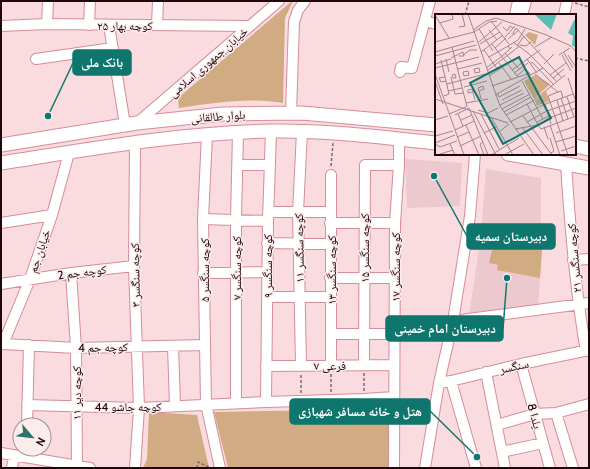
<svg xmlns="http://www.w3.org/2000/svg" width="590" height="469" font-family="Cabin,'Noto Naskh Arabic',sans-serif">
	<rect width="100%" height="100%" fill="#fadbdf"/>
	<!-- built -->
	<path fill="#ecc9ce" d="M405 159 462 163 460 206 407 208Z
		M486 169 541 178V249H542L538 307 469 316 481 235Z"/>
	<!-- green -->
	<path fill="#d1ab82" d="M292 1H293L285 18 283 103C249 97 213 103 179 108L178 98Z
		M495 238 542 249 540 278 497 270 498 265 489 263Z
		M389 409V468H228L214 412Z
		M149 412 197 415 209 468H143L147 459Z"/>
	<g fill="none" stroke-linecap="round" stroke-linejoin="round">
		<defs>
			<path id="minor" d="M515 14 522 15 526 1
				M515 15 518 1
				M564 15 567 1
				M425 21 436 24
				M47 24 48 1
				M89 25 90 1
				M109 25 125 125
				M157 25 158 1
				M1 26 47 24 249 26
				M36 59 113 48
				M400 72 401 67 412 68 430 1
				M291 113 294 22 298 10 305 1
				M137 123 279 1
				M207 135 203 219 206 404 220 468
				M135 143 134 266 139 408 135 468
				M566 164C570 227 575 289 586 351
				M238 165H269
				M268 212H330
				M203 219 268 221
				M1 223 52 215
				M330 223H395
				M267 243 330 244
				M573 260 589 259
				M71 273 76 348 77 466
				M203 273 267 272
				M330 278H395
				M1 284 71 273 134 266
				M268 297H331
				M453 321 589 303
				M331 334H395
				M1 344H3L30 279 52 215 69 153
				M3 344 76 348 204 345
				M173 346 175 406
				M521 364 550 468
				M301 365 298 212 302 132
				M331 365V175
				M364 365 365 165H399
				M266 366 394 365
				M486 372 505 468
				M451 381 476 468
				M439 383 451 381 521 364 589 350
				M266 402 268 221 271 131
				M236 403V219L238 133
				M27 405 139 408 266 402 364 399 394 397
				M556 413 573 468
				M27 425 29 345
				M497 425 535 414 556 413 589 404
				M502 452 543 443
				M1 453 90 468
				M12 468 14 455
				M394 468 395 223 399 165V139
				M425 468 439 383 453 321 470 216 475 154"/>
			<path id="major" d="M1 145 137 123 223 114 302 113 436 125
				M575 146 589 149
				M508 154 589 168
				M1 163C90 149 179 133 269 131 325 130 381 137 436 143"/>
		</defs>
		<!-- minor casing -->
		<use href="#minor" stroke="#d58d99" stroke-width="12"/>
		<!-- major casing -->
		<use href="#major" stroke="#d58d99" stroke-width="15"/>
		<!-- path -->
		<path stroke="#82676b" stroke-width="1.5" stroke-dasharray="3 2" stroke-linecap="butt" d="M575 3 589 7
			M465 15 469 1
			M575 58 589 61
			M331 166 333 143
			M364 373V391
			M331 374V392
			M301 375V393
			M197 468 198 462 211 468"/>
		<!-- minor -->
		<use href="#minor" stroke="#fff" stroke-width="10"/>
		<!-- major -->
		<use href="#major" stroke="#fff" stroke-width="13"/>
	</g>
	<g text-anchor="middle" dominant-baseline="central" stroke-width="3" stroke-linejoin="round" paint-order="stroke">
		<!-- street labels -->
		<g font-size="12" fill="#20070c" stroke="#fcecee">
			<text x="125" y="25">کوچه بهار ۲۵</text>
			<text transform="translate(208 62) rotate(-41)">خیابان جمهوری اسلامی</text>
			<text transform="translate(218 116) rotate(-4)">بلوار طالقانی</text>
			<text transform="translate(299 248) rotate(-91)">کوچه سنگسر ۱۱</text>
			<text transform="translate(364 248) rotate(-90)">کوچه سنگسر ۱۵</text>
			<text transform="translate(39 251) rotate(-71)">خیابان جم</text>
			<text transform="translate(574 258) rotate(-95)">کوچه سنگسر ۲۱</text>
			<text transform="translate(267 266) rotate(-90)">کوچه سنگسر ۹</text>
			<text transform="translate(395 267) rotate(-90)">کوچه سنگسر ۱۷</text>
			<text transform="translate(236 268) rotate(-90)">کوچه سنگسر ۷</text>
			<text transform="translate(204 270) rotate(-90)">کوچه سنگسر ۵</text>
			<text transform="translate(331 270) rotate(-90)">کوچه سنگسر ۱۳</text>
			<text transform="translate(82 272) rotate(-7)">کوچه جم 2</text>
			<text transform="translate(135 275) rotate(-91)">کوچه سنگسر ۳</text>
			<text transform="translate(103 347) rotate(-1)">کوچه جم 4</text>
			<text x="330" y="365">فرعی ۷</text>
			<text transform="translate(514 366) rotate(-12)">سنگسر</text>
			<text transform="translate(76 393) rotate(-90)">کوچه دیر ۱۱</text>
			<text x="128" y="406">کوچه جاشو 44</text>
			<text transform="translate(535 416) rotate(75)">یلدا 8</text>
		</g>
	</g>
	<!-- overview -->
	<g transform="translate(435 14)">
		<rect width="141" height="141" fill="#fadbdf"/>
		<path d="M94 18 103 21 100 31 90 21ZM100 61 115 70 99 85 89 67ZM111 77 114 87 102 92 100 87Z" fill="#d1ab82"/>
		<path d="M99 0H122L116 16ZM139 6H141V34L137 31 138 22 133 19Z" fill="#5abdb5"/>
		<path fill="none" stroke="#a3868b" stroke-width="1" d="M33 0 65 92 99 141M0 1 14 24M56 7 74 30M5 9 18 5 17 0M24 13 30 12 27 0M68 13 72 17 75 12 78 14M44 15 58 37M38 16 51 7 61 4 109 20 136 32 141 38M54 16 62 26M39 18 54 8 62 7M79 21 78 19 81 14 126 63M70 23 80 12M73 25 84 16M0 28 39 18M44 28 67 8M78 28 93 39 121 67M45 30 65 18M57 30 83 63M82 32 89 22M17 33 32 93M100 33 117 23M60 34 71 24M75 35 73 32 83 26 90 15M49 36 63 56M0 38 39 27M46 38 68 21M70 39 84 55M129 39 138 54M28 41 35 36H42M124 41 135 34M127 41 136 57M133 41 140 52M0 42 41 31M54 43 73 32M66 43 77 33M16 44 28 38 29 42H24M11 45 14 58M92 45 102 59M6 46 14 80 9 82M64 49 76 65M0 50 16 45M95 50 97 48 118 70M109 50 119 40M88 52 96 61M0 54 44 43M44 54 45 58 40 59 39 55ZM51 54 66 43M23 55 47 49M77 56 105 36M33 57 34 61 29 62 28 58ZM52 57 86 31 91 32 96 28M79 59 93 49M0 60 29 141M20 60 21 64H18L17 61ZM100 60 123 78 126 77 128 84M115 61 131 49M54 62 72 50M82 62 91 54M10 63 4 64 6 68 11 67M16 63 20 80 29 79M118 64 129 55M133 64 141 88M0 67 8 90M87 67 108 105M12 70 50 60M57 72 95 59M29 73 52 67M13 77 27 74M44 77 49 75 48 72 43 74 44 77 46 85M38 78 33 79V76L37 75 40 86M123 78 113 82 133 141M63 80 64 83 85 72M60 81 108 54M132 83 139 103M126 84 133 105M0 85 73 109M67 86 87 76M122 86 128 107M31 89 53 85M92 90 103 111M110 90 116 110M65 91 89 79M67 95 95 80M43 96 53 99 63 94M38 97 61 141M112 97 141 87M69 98 96 83M14 100 31 93M23 100 28 112M46 100 64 135M20 101 34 94 53 141M71 101 98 87 130 61M88 102 117 141M56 103 78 141M114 104 141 94M0 106 13 102M26 106 37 101M75 108 108 91 138 80M92 108 112 97M102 108 114 102M31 111 44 141M115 111 125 141M87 113 108 141M109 113 113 125M80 115 103 111 106 115 141 102M20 116 39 107M64 118 74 110M49 119 61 113M121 119 141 112M0 122 18 117M22 123 34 118M115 124 119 137 116 139M48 128 45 130 49 141M121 128 141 122M0 129 20 121M0 130 5 133 22 127M15 130 20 141M25 132 46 122M126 137 141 132M5 140 18 136M56 141 84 124M69 141 89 130"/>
		<path fill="#0f766e" fill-opacity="0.15" stroke="#0f766e" stroke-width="2" d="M84 43 116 104 68 130 35 69Z"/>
		<rect width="141" height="141" fill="none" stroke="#20070c" stroke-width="2"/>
	</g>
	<!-- callouts -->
	<path fill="none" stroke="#0f766e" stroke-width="1.5" d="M48 116L73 63M434 176L467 236M507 278L503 329M477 457L430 411"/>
	<g fill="#0f766e" stroke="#fcecee" stroke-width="1.5">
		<circle cx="48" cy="116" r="4"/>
		<circle cx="434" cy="176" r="4"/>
		<circle cx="507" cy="278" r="4"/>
		<circle cx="477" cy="457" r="4"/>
	</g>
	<g fill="#0f766e" stroke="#0f766e" stroke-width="1.5">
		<rect x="73" y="50" width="58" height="25" rx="4"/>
		<rect x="467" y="224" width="88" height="25" rx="4"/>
		<rect x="386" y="316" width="117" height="25" rx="4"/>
		<rect x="290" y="399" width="140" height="25" rx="4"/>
	</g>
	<g font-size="13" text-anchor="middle" font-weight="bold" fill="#fff">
		<text x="102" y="67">بانک ملی</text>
		<text x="511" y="241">دبیرستان سمیه</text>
		<text x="445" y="333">دبیرستان امام خمینی</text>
		<text x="360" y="416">هتل و خانه مسافر شهبازی</text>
	</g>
	<!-- border -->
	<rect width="590" height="469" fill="none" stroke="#20070c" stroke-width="4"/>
	<!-- north arrow -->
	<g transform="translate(32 437) rotate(118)"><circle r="19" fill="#fcecee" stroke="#a49094"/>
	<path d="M0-3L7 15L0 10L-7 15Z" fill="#2c756f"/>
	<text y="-6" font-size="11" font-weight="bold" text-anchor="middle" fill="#20070c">N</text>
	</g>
</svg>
